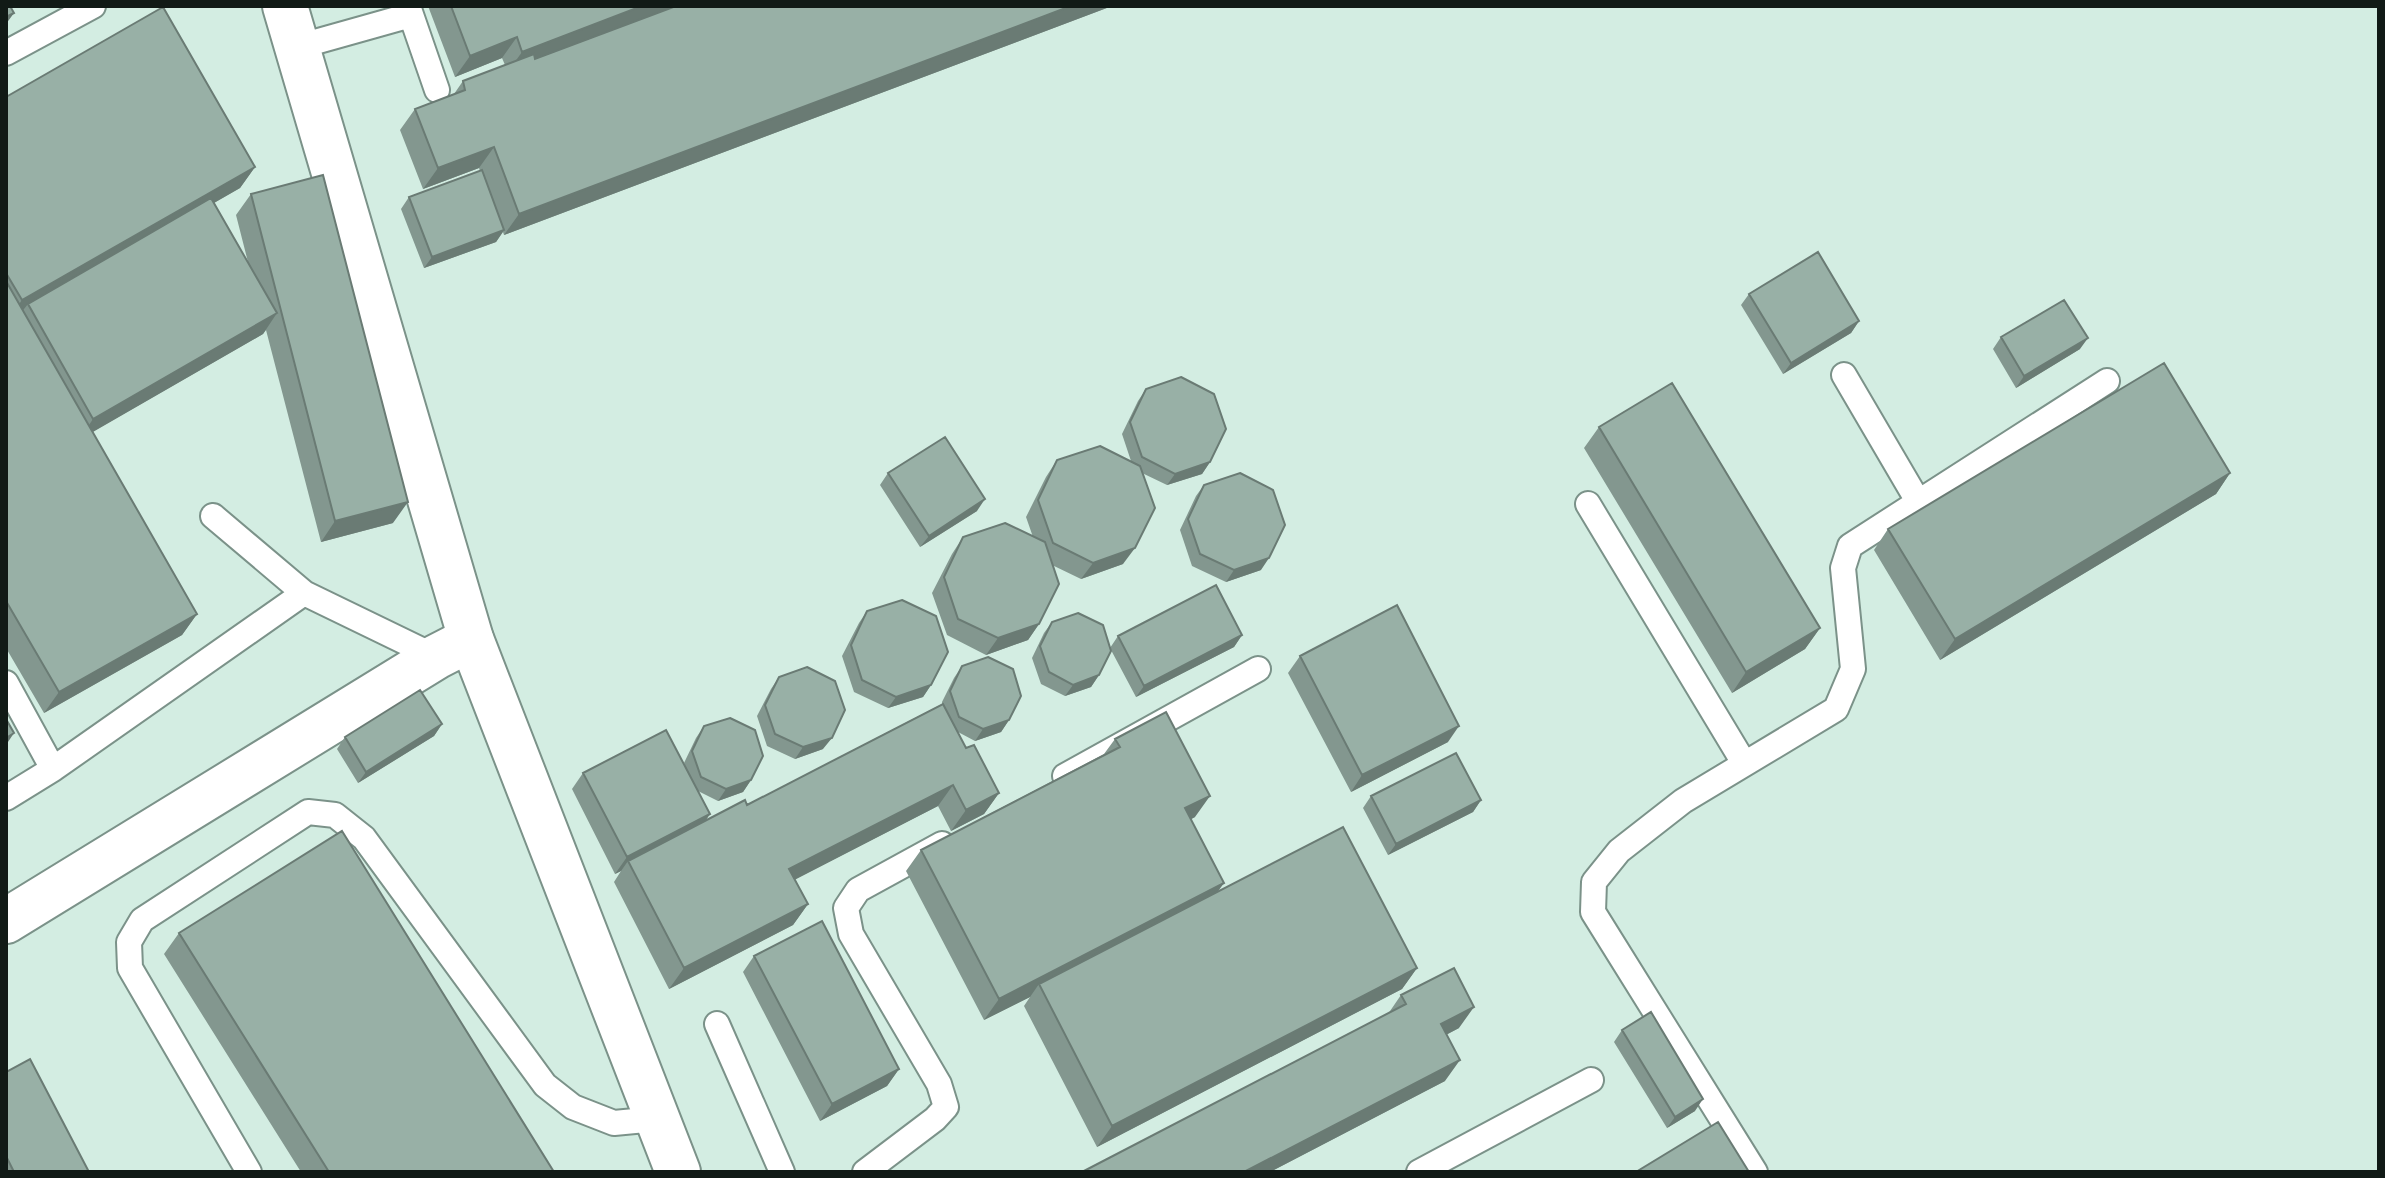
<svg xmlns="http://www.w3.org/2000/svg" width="2385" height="1178" font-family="'PT Sans',sans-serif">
	<rect width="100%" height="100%" fill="#d3ede2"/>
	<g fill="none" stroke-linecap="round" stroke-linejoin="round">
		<defs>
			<path id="service" d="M408 6 437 90
				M297 47 411 15
				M6 53 93 6
				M1844 375 1919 503
				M1588 504 1744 763
				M213 516 304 593 436 657
				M6 683 53 769
				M1065 776 1258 669
				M6 798 53 769 304 593
				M717 1024 782 1172
				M249 1172 130 968 129 942 142 920 308 812 335 815 364 838 545 1085 573 1107 614 1123 656 1119
				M865 1172 935 1119 946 1107 939 1084 851 934 846 908 858 890 942 844
				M1419 1172 1591 1080
				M1755 1172 1593 912 1594 882 1619 851 1683 801 1836 709 1853 669 1843 568 1850 546 2107 381"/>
			<path id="minor" d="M6 921 436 657 471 639"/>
			<path id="tertiary" d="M285 6 471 639 678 1172"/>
		</defs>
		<!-- service casing -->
		<use href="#service" stroke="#7b9289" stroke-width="28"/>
		<!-- minor casing -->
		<use href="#minor" stroke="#7b9289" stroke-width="48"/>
		<!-- tertiary casing -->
		<use href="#tertiary" stroke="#7b9289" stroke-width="48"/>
		<!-- service -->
		<use href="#service" stroke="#fff" stroke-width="24"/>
		<!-- minor -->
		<use href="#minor" stroke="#fff" stroke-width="44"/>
		<!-- tertiary -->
		<use href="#tertiary" stroke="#fff" stroke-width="44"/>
	</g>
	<!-- wall -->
	<path fill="#83978f" d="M428 6H1112L504 235 503 232 496 242 424 268 401 209 409 197 480 171 479 168 423 189 400 130 415 109 454 94 463 81 505 65 502 58 455 77Z
		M6 97 255 167 240 188 214 203 248 262 236 215 251 194 393 523 321 542 266 330 263 334 92 432 197 614 182 635 44 713 6 648Z
		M1749 294 1859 321 1851 333 1783 374 1741 305Z
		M2001 337 2080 349 2016 388 1993 349Z
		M1146 389 1210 462 1202 474 1167 485 1142 473 1123 564 1081 579 1052 565 1039 624 1028 640 986 655 947 635 932 593 952 554 963 537H1033L1026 517 1046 477 1057 460 1131 461 1122 434 1138 401Z
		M1599 427 1820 628 1805 649 1732 693 1584 448Z
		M888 473 977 511 920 547 880 485Z
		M2230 473 2216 494 1940 660 1874 550 1888 529Z
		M1204 485 1261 570 1226 582 1192 566 1180 530 1196 496Z
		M867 611 931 685 923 697 888 708 854 692 842 656 859 623Z
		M1052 622 1110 648 1118 636 1242 635 1234 647 1136 697 1111 650 1099 675 1091 687 1065 696 1041 684 1032 658 1044 633Z
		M1300 656 1448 742 1351 792 1288 673Z
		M962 666 1009 720 1001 732 975 741 958 732 966 748 999 793 984 814 951 831 938 806 795 879 808 904 793 925 669 989 614 882 621 871 615 874 572 789 583 773 686 768 684 763 696 738 704 726 751 780 743 792 718 801 698 791 706 820 747 805 942 704V702L954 678Z
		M779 677 823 749 795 759 767 746 757 716 771 689Z
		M442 724 434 736 358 783 337 749 345 737Z
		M1115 739 1195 817 1191 819 1218 892 1417 968 1402 989 1097 1147 1024 1006 1030 997 984 1020 906 871 921 850 1104 754Z
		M1371 796 1481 800 1473 812 1388 855 1363 808Z
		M179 933 554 1172H301L164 954Z
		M754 956 899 1069 887 1086 820 1121 743 972Z
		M1401 995 1459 1028 1446 1035 1445 1081 1270 1172H1082L1388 1014Z
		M1622 1030 1695 1111 1667 1128 1614 1042Z
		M6 1072 89 1172H6Z"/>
	<!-- shaded-wall -->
	<path fill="#6a7b74" d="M642 6H682L507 73 522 52Z
		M1071 6H1112L504 235 519 214Z
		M14 13 6 24V17Z
		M517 37 502 58 455 77 470 56Z
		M494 147 479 168 423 189 438 168Z
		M255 167 240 188 30 308 28 304 20 314 7 321 22 300Z
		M504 230 496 242 424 268 432 257Z
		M277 313 263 334 79 440 93 419Z
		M1859 321 1851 333 1783 374 1791 363Z
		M2088 338 2080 349 2016 388 2024 376Z
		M1210 462 1202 474 1167 485 1175 474Z
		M2230 473 2216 494 1940 660 1955 639Z
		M985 499 977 511 920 547 929 536Z
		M408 502 393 523 321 542 335 521Z
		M1135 548 1123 564 1081 579 1093 563Z
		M1269 558 1261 570 1226 582 1234 570Z
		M197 614 182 635 44 713 59 692Z
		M1039 624 1028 640 986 655 998 638Z
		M1820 628 1805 649 1732 693 1746 672Z
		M1242 635 1234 647 1136 697 1144 686Z
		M1099 675 1091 687 1065 696 1073 685Z
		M931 685 923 697 888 708 896 697Z
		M1009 720 1001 732 975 741 983 729Z
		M442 724 434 736 358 783 366 772Z
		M1459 726 1448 742 1351 792 1362 775Z
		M14 733 6 745V738Z
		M832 738 823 749 795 759 803 747Z
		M751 780 743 792 718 801 726 789Z
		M953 785 938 806 775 890 789 869Z
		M999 793 984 814 951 831 966 810Z
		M1210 796 1195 817 1171 830 1185 808Z
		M1481 800 1473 812 1388 855 1396 844Z
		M710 814 699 831 628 861 621 871 615 874 627 857Z
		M1224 883 1209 904 1039 984 1030 997 984 1020 999 999Z
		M808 904 793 925 669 989 684 968Z
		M1417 968 1402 989 1097 1147 1112 1126Z
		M1474 1007 1459 1028 1426 1045 1441 1024Z
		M1460 1060 1445 1081 1270 1172H1244Z
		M899 1069 887 1086 820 1121 832 1104Z
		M1703 1099 1695 1111 1667 1128 1675 1117Z"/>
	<!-- building -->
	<path fill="#98b0a6" stroke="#6a7b74" stroke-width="2" d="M6 6H10L14 13 6 17Z
		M451 6H642L522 52 517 37 470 56Z
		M676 6H1071L519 214 494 147 438 168 415 109 465 90 463 81 534 54 535 59Z
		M163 7 255 167 22 300 6 273V97Z
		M482 170 504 230 432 257 409 197Z
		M323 175 408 502 335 521 251 194Z
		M211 198 277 313 93 419 28 304Z
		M1818 252 1859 321 1791 363 1749 294Z
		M6 281 197 614 59 692 6 601Z
		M2064 300 2088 338 2024 376 2001 337Z
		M2164 363 2230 473 1955 639 1888 529Z
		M1181 377 1214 394 1226 429 1210 462 1175 474 1142 457 1130 422 1146 389Z
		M1672 383 1820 628 1746 672 1599 427Z
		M945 437 985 499 929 536 888 473Z
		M1100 446 1140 466 1155 508 1135 548 1093 563 1053 543 1038 500 1057 460Z
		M1240 473 1273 490 1285 525 1269 558 1234 570 1200 554 1188 519 1204 485Z
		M1005 523 1045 542 1059 584 1039 624 998 638 958 619 944 577 963 537Z
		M1216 585 1242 635 1144 686 1118 636Z
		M902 600 936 616 948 652 931 685 896 697 862 680 851 645 867 611Z
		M1397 605 1459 726 1362 775 1300 656Z
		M1078 613 1103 625 1111 651 1099 675 1073 685 1049 672 1040 646 1052 622Z
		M988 657 1013 669 1021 696 1009 720 983 729 959 717 950 691 962 666Z
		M807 667 835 681 845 710 832 738 803 747 775 734 765 705 779 677Z
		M420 690 442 724 366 772 345 737Z
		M943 704 966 748 974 745 999 793 966 810 953 785 789 869 808 904 684 968 628 861 745 800 747 805Z
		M1166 712 1210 796 1185 808 1224 883 999 999 921 850 1120 747 1115 739Z
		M730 718 755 730 763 756 751 780 726 789 701 777 692 751 704 726Z
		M6 719 14 733 6 738Z
		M666 730 710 814 627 857 583 773Z
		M1456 753 1481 800 1396 844 1371 796Z
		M1343 827 1417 968 1112 1126 1039 984Z
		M342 831 554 1172H329L179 933Z
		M822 921 899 1069 832 1104 754 956Z
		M1454 968 1474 1007 1441 1024 1460 1060 1244 1172H1082L1406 1004 1401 995Z
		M1651 1012 1703 1099 1675 1117 1622 1030Z
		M30 1059 89 1172H14L6 1156V1072Z
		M1718 1122 1749 1172H1636Z"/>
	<!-- border -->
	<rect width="2385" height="1178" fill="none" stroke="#111a16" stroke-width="16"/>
</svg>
